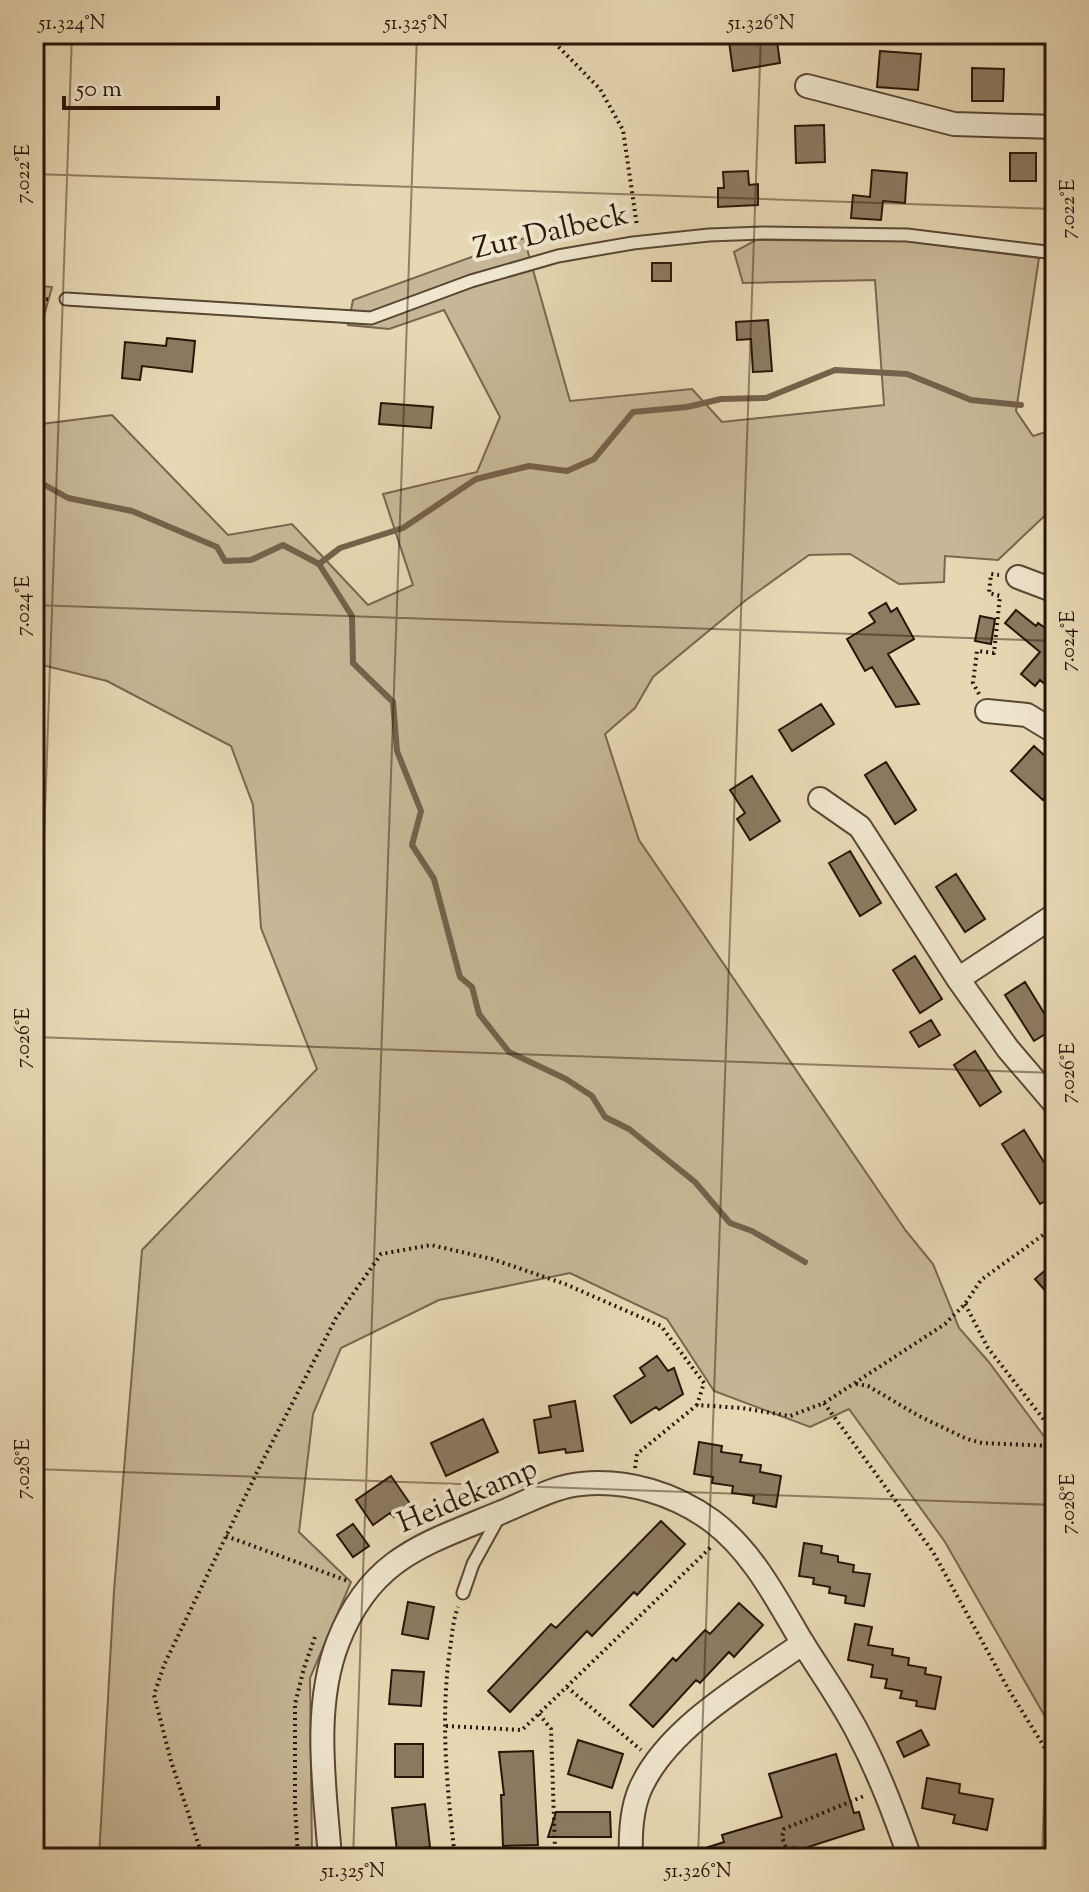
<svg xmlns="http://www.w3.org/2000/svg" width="1089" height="1892" font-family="'Sorts Mill Goudy',serif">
	<rect width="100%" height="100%" fill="#e7d8b3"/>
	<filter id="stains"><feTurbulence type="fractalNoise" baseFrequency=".0025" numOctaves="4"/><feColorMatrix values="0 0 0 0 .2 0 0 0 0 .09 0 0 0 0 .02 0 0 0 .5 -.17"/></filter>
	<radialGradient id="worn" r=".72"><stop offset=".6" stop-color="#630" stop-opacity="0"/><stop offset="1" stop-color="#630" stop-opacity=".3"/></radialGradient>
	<!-- green -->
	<path fill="#c7b796" stroke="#786650" stroke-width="2" d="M524 238 570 401 692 389 722 422 884 405 875 280 743 283 734 252 756 240 906 241 1039 258 1016 411 1033 436 1055 429V506L998 560 945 556 944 582 899 584 850 554 809 555 746 600 653 677 635 708 605 734 639 840 906 1231 933 1264 959 1328 988 1361 1055 1451V1734L945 1542 849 1409 810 1427 714 1391 667 1319 570 1273 439 1300 341 1348 313 1414 299 1532 351 1582 310 1678 312 1858H99L114 1591 142 1250 317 1069 261 928 253 805 231 746 107 681 34 663V425L112 415 228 535 292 524 368 605 413 585 383 494 477 472 500 417 444 310 389 329 348 325 353 300Z
		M34 285 52 287 34 352Z"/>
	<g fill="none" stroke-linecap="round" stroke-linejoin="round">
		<!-- stream -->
		<path stroke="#74624c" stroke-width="6" d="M34 479 68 498 132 511 217 547 225 561 251 560 283 545 319 564 340 548 403 528 476 479 529 466 567 471 594 459 633 412 687 407 721 399 766 398 835 370 907 374 971 400 1021 405
			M319 564 352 616 353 663 393 702 397 751 421 811 412 845 434 879 460 977 472 987 479 1014 509 1052 566 1079 592 1096 605 1117 629 1129 695 1182 730 1223 752 1231 805 1262"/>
	</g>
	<!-- building -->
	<path fill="#8c7a61" stroke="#291509" stroke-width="2" d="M728 34H776L780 63 733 71Z
		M880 51 921 54 918 90 877 87Z
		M972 68 1004 69 1003 101H972Z
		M824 125 825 162 796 163 795 126Z
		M1010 153H1036V181H1010Z
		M872 170 907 173 905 203 883 201 881 220 851 218 853 195 870 197Z
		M748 171 749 185 758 184V205L718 207V188H724L723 172Z
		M652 263H671V281H652Z
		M768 320 772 371 753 372 751 339 737 340 736 322Z
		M167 338 195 341 192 372 142 366 140 380 122 378 125 342 166 346Z
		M381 403 433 407 431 428 379 424Z
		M886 603 891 612 897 608 914 639 888 654 919 704 896 707 872 667 865 671 847 639 875 622 869 613Z
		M1016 610 1036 626 1038 623 1055 635V693L1040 680 1035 686 1021 674 1040 652 1005 623Z
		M980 616 995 619 991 644 975 641Z
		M821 704 834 724 792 751 779 730Z
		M1034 746 1055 765V787L1043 800 1011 771Z
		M886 762 916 810 895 824 865 775Z
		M752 776 780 821 750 840 737 819 745 813 730 790Z
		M850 851 881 903 860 916 829 863Z
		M956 874 985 919 965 932 936 887Z
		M915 956 942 999 920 1013 893 970Z
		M1025 982 1044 1013 1055 1008V1028L1034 1041 1005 995Z
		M931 1020 940 1035 919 1047 910 1032Z
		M975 1051 1001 1092 980 1106 954 1065Z
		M1024 1130 1055 1180V1195L1040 1204 1002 1144Z
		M1055 1262V1302L1035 1279Z
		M657 1356 668 1371 674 1368 683 1394 659 1410 656 1407 631 1423 614 1396 645 1376 640 1368Z
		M575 1401 583 1451 566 1453 565 1449 539 1453 534 1420 551 1417 549 1406Z
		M483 1419 498 1452 446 1476 431 1443Z
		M699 1442 722 1446 721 1452 742 1455 740 1462 761 1465 760 1472 781 1476 776 1507 753 1503 754 1496 732 1493 733 1486 712 1483 713 1477 694 1474Z
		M391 1476 411 1505 394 1517 390 1513 373 1525 356 1500Z
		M661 1521 685 1544 637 1595 634 1592 592 1636 587 1631 510 1712 488 1691 551 1624 556 1628Z
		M353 1524 369 1546 353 1557 337 1535Z
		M804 1543 822 1546 821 1553 838 1556V1562L854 1565 853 1572 870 1574 864 1606 845 1603 846 1596 829 1593 830 1587 813 1584 814 1578 799 1576Z
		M408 1602 434 1607 428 1639 402 1634Z
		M739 1603 763 1625 734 1657 729 1652 700 1683 696 1680 653 1727 630 1705 673 1658 676 1661 705 1630 710 1634Z
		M855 1624 872 1627 868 1645 893 1649 892 1655 909 1658 908 1665 926 1668 925 1674 941 1677 935 1709 916 1706 917 1701 900 1698 902 1691 885 1688 887 1679 871 1677 873 1665 848 1660Z
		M392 1670 424 1672 421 1706 389 1704Z
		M921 1730 929 1745 904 1757 897 1742Z
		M578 1740 623 1754 612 1788 568 1774Z
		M395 1744H423V1777H395Z
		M533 1751 538 1845 503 1846 501 1795H504L499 1752Z
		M836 1754 854 1813 859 1812 864 1829 796 1851 795 1847 757 1858H687V1854L724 1842 722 1835 782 1817 769 1774Z
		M927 1778 960 1784 959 1793 993 1799 987 1830 953 1823 955 1815 922 1808Z
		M425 1804 430 1847 397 1851 392 1808Z
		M556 1812H610L611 1837H548Z"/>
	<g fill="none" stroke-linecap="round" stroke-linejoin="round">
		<defs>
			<path id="service" d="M66 299 371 318 471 281 558 256 633 243 709 235 763 233 907 235 1055 253
				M1055 1226V1227
				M463 1593 473 1564 499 1517"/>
			<path id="minor" d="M807 86 954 124 1055 127
				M1018 577 1055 591
				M987 711 1027 715 1055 732
				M820 799 860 827 958 979 1008 1049 1055 1104
				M958 979 1055 915
				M330 1858C325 1789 312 1708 338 1642 371 1557 425 1544 502 1512 527 1502 555 1486 581 1484 628 1479 675 1494 712 1521 751 1550 775 1596 799 1637 819 1670 842 1701 859 1735 880 1775 895 1816 910 1858
				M631 1858C630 1834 631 1807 642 1785 671 1725 750 1681 803 1643"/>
		</defs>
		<!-- service casing -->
		<use href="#service" stroke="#584634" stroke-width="15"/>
		<!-- minor casing -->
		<use href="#minor" stroke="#584634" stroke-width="26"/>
		<!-- path -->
		<path stroke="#291509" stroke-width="4" stroke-dasharray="2 4" stroke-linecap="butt" d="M546 34 600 89 623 130 637 226
			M34 300 52 299
			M979 694 973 683 977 651 994 653 1000 596 989 593 991 574 999 575
			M965 1304 988 1348 1055 1434
			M856 1384 868 1386 919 1416 967 1439 982 1443 1055 1446
			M824 1403 933 1552 1010 1692 1045 1748 1055 1774
			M635 1468 637 1454 697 1405 742 1408 790 1416 824 1403 945 1324 965 1304 981 1280 1043 1235
			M226 1536 348 1581
			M567 1687 641 1750
			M539 1714 551 1729 555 1850 559 1856 612 1849
			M446 1726 522 1730 712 1546
			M203 1858 171 1761 154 1695 164 1665 258 1470 336 1318 381 1254 431 1245 492 1259 565 1284 661 1326 704 1383 697 1405
			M298 1858 295 1806V1704L304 1668 316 1634
			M455 1858C447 1789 440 1718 450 1649 452 1635 453 1620 458 1607
			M790 1858 782 1837 784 1829 864 1796"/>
		<!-- service -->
		<use href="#service" stroke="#efe6ce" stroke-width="11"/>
		<!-- minor -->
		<use href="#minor" stroke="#efe6ce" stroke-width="22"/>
	</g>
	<!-- ticks -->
	<path fill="none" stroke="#291509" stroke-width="2" stroke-opacity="0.45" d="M34 174 1055 209M34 605 1055 641M34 1037 1055 1073M34 1128 72 34M34 1469 1055 1505M353 1858 417 34M698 1858 761 34M1042 1858 1055 1493"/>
	<g text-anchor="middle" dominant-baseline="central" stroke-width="8" stroke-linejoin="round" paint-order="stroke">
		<!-- street labels -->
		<g font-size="30" fill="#291509" stroke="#efe6ce">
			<text transform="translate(551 233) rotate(-13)">Zur Dalbeck</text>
			<text transform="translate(468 1497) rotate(-23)">Heidekamp</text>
		</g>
	</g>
	<!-- margin -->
	<rect width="1089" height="1892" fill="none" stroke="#e7d8b3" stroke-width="88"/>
	<!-- scale -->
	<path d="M64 96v12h154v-12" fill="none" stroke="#291509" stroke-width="4"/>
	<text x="76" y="96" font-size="24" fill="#291509" stroke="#efe6ce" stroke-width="6" paint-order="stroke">50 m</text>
	<rect x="44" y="44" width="1001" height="1804" fill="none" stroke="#291509" stroke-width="3"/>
	<g font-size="20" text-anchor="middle" fill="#291509">
		<text x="72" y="29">51.324°N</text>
		<text x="416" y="29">51.325°N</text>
		<text x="761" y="29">51.326°N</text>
		<text transform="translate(22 174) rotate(-90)" y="7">7.022°E</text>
		<text transform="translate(1067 209) rotate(-90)" y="7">7.022°E</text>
		<text transform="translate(22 606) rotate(-90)" y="7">7.024°E</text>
		<text transform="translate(1067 641) rotate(-90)" y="7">7.024°E</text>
		<text transform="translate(22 1038) rotate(-90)" y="7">7.026°E</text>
		<text transform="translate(1067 1073) rotate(-90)" y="7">7.026°E</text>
		<text transform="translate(22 1469) rotate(-90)" y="7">7.028°E</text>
		<text transform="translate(1067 1504) rotate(-90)" y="7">7.028°E</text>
		<text x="353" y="1877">51.325°N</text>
		<text x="698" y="1877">51.326°N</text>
	</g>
	<rect width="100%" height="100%" filter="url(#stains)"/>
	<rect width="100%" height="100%" fill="url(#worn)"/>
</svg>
